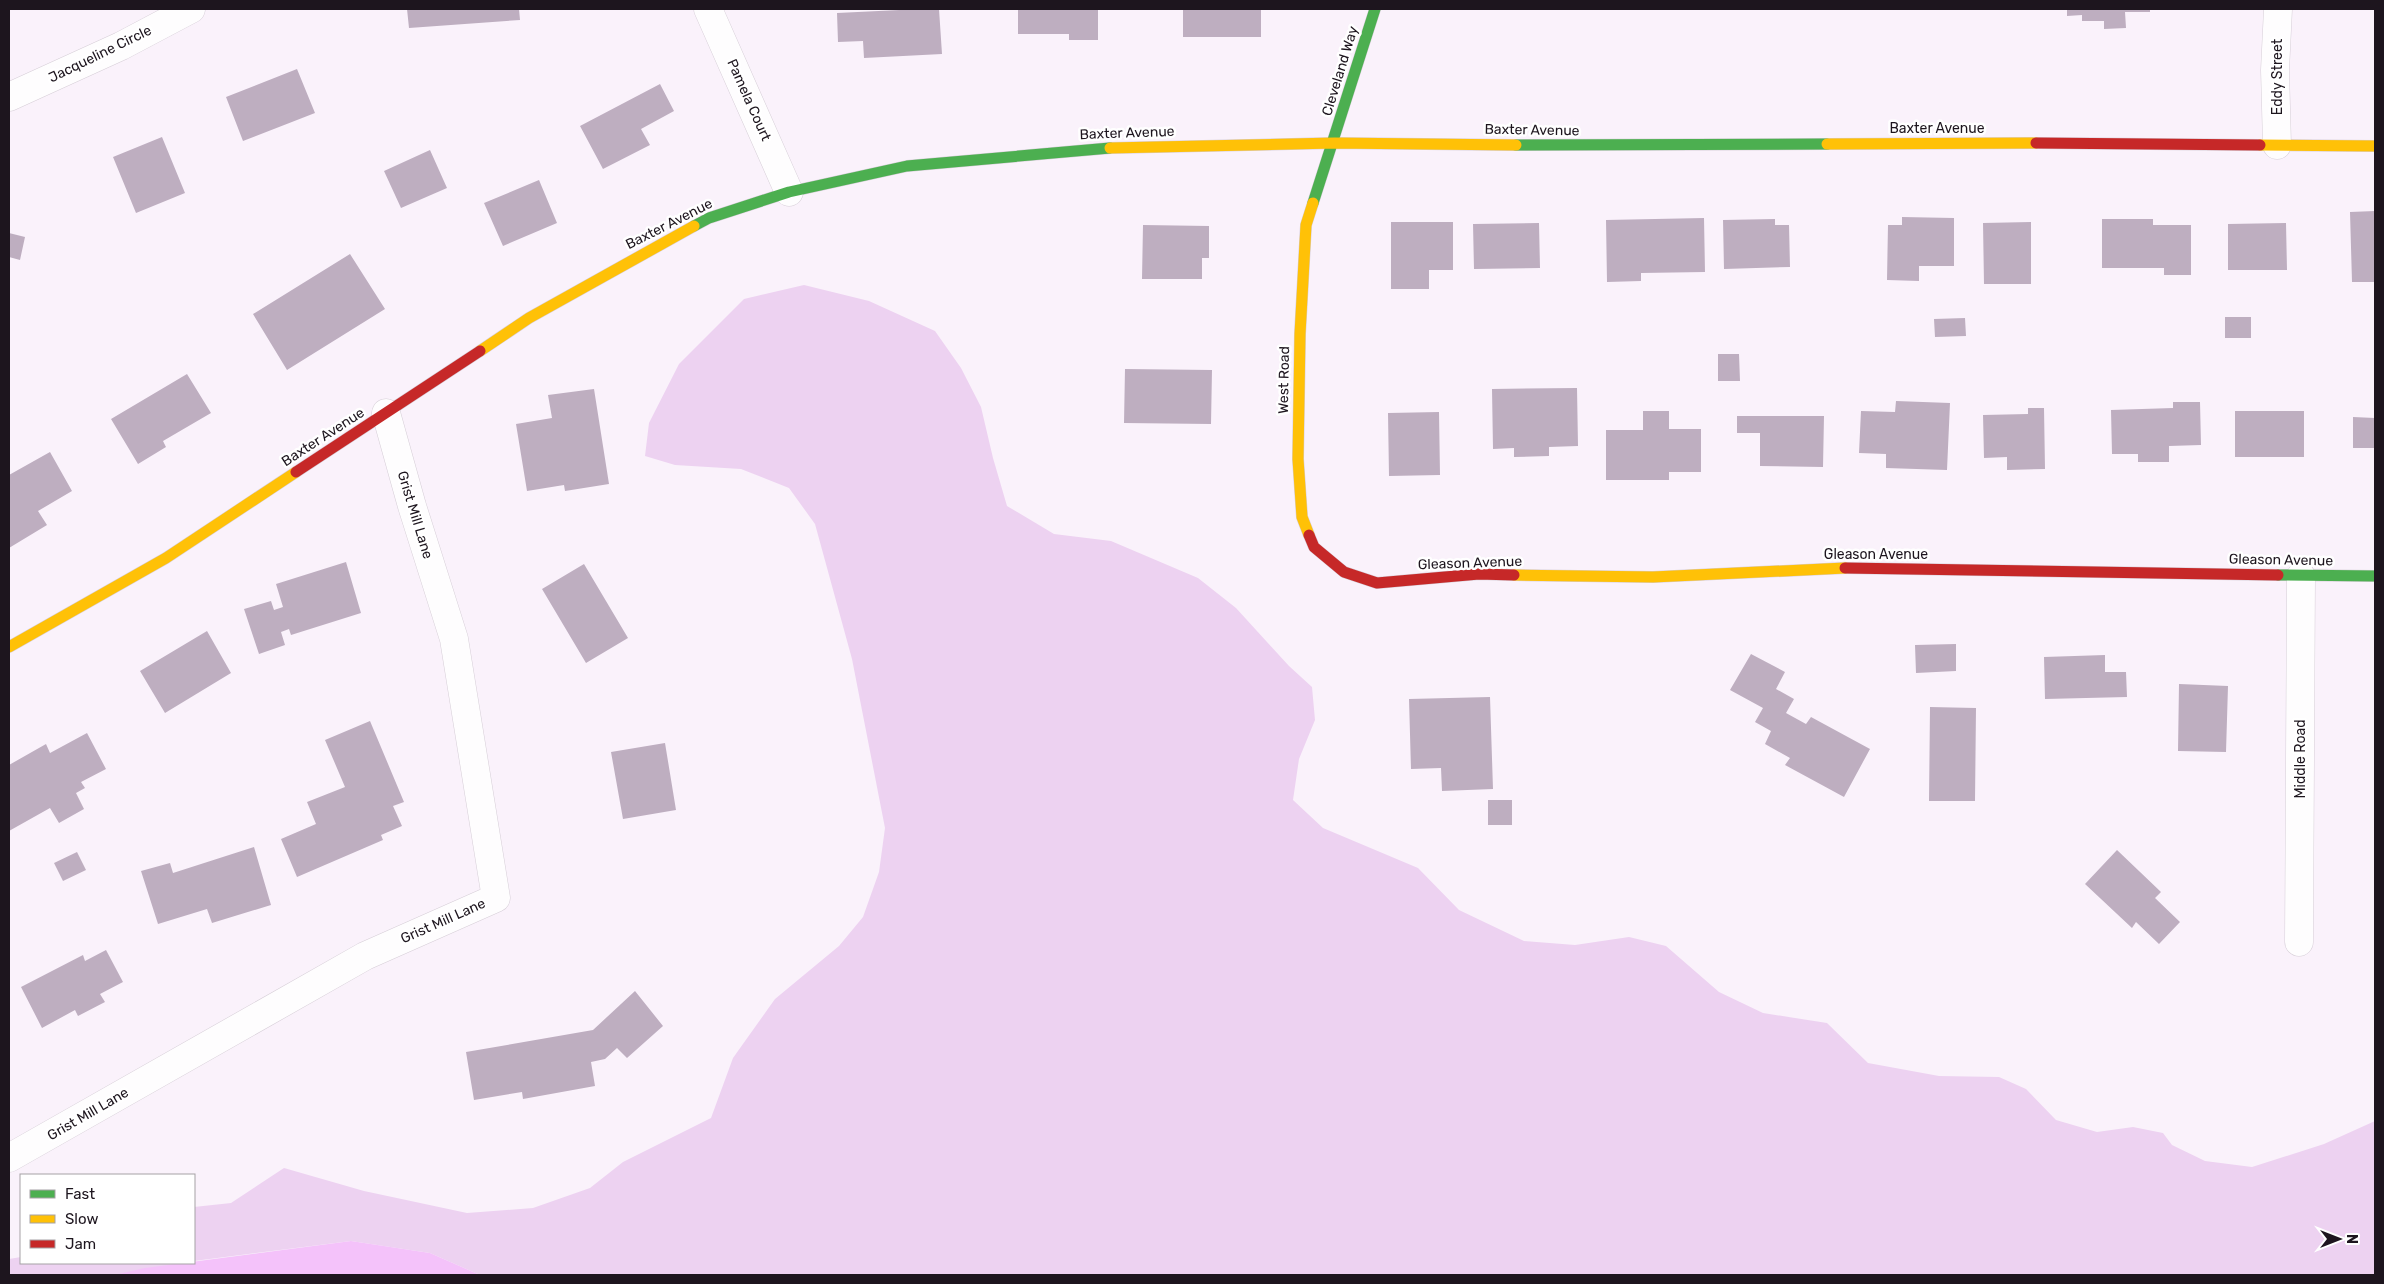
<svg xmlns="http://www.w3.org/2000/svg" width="2384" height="1284" font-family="Rubik,sans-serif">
	<rect width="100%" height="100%" fill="#faf2fb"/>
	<!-- green -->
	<path fill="#edd2f1" d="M804 285 869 301 935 331 961 368 981 407 993 458 1007 506 1054 534 1111 541 1198 578 1236 608 1289 666 1312 687 1315 720 1299 759 1293 800 1323 828 1418 868 1459 910 1524 941 1575 945 1629 937 1666 946 1719 992 1763 1013 1827 1023 1868 1063 1939 1076 1999 1077 2026 1089 2056 1120 2097 1132 2133 1127 2163 1133 2172 1145 2205 1161 2252 1167 2324 1144 2375 1121V1275H480L430 1253 351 1241 194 1261V1207L231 1203 284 1168 364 1191 467 1213 533 1208 590 1188 623 1162 711 1118 733 1058 775 999 839 946 863 917 879 872 885 828 852 659 815 524 789 488 741 469 675 465 645 456 649 423 679 364 744 299Z
		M21 1257V1263H185L114 1275H9V1259Z"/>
	<!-- water -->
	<path fill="#f4c2fa" d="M351 1241 430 1253 480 1275H114L145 1268Z"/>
	<!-- building -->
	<path fill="#beaec0" d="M407 9H519L520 20 409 28Z
		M920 9H939L942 54 864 58 863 41 838 42 837 13Z
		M1018 9H1098V40H1069V34H1018Z
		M1183 9H1261V37H1183Z
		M2067 9H2150V12H2125L2126 28 2104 29V21H2082V15L2067 16Z
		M297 69 315 113 243 141 226 97Z
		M660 84 674 111 641 129 650 145 603 169 580 126Z
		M162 137 185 193 136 213 113 157Z
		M430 150 447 188 401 208 384 171Z
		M539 180 557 223 503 246 484 203Z
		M2375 211V282H2352L2350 212Z
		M1902 217 1954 218V266H1919V281L1887 280 1888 225H1902Z
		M1704 218 1705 272 1641 273V281L1607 282 1606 220Z
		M1775 219V225H1789L1790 267 1724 269 1723 220Z
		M2102 219H2153V225H2191V275H2164V268H2102Z
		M1391 222H1453V270H1429V289H1391Z
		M2031 222V284H1984L1983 223Z
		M1539 223 1540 268 1474 269 1473 224Z
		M2286 223 2287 270H2228V224Z
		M1143 225 1209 226V258H1202V279H1142Z
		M9 233 25 237 20 260 9 257Z
		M350 254 385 309 287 370 253 314Z
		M2225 317H2251V338H2225Z
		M1965 318 1966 336 1935 337 1934 319Z
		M1718 354H1739L1740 381H1718Z
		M1125 369 1212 370 1211 424 1124 423Z
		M187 374 211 413 163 441 166 447 138 464 111 419Z
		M1577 388 1578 446 1549 447V456L1514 457V448L1493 449 1492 389Z
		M594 389 609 484 565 491 564 485 527 491 516 424 552 418 548 395Z
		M1896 401 1950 403 1947 470 1886 468V454L1859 453 1861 411 1895 412Z
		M2173 402H2200L2201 445 2169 446V462H2138V454H2112L2111 410 2173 408Z
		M2028 408H2044L2045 469 2007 470V457L1984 458 1983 415 2028 414Z
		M1643 411H1669V429H1701V472H1669V480H1606V430H1643Z
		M2235 411H2304V457H2235Z
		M1439 412 1440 475 1389 476 1388 413Z
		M1737 416H1824L1823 467 1760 466V433H1737Z
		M2353 417 2375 418V448H2353Z
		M50 452 72 491 38 511 47 525 9 548V475Z
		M346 562 361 613 291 635 289 629 281 632 285 645 259 654 244 609 271 601 274 610 283 607 276 584Z
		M584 564 628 638 586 663 542 589Z
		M207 631 231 673 165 713 140 671Z
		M1956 644V671L1916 673 1915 645Z
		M1751 654 1785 672 1776 689 1794 699 1786 713 1806 724 1811 717 1870 749 1844 797 1785 765 1790 758 1765 744 1771 731 1755 722 1763 708 1730 690Z
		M2105 655V672H2126L2127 697 2045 699 2044 657Z
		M2179 684 2228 686 2226 752 2178 751Z
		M1490 697 1493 789 1442 791 1441 768 1411 769 1409 699Z
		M1930 707 1976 708 1975 801H1929Z
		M370 721 404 802 393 806 402 826 381 835 383 840 297 877 281 839 316 824 307 802 345 787 325 740Z
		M87 733 106 769 81 782 85 788 76 793 84 809 59 823 50 808 9 831V765L46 744 50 753Z
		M665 743 676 810 623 819 611 752Z
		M1488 800H1512V825H1488Z
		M254 847 271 905 212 923 207 909 158 924 141 871 170 863 173 873Z
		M2117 850 2161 892 2155 898 2180 922 2159 944 2136 922 2132 928 2085 884Z
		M77 852 86 870 63 881 54 863Z
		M106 950 123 982 100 994 105 1002 78 1016 75 1010 42 1028 21 987 83 955 85 961Z
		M635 991 663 1026 627 1058 617 1048 605 1059 591 1062 595 1086 523 1099 522 1092 474 1100 466 1052 593 1030Z"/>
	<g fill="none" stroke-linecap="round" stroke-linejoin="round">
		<defs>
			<path id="street" d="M708 9 789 192
				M9 97 121 46 191 9
				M2277 145 2275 70 2278 9
				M2299 942 2301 576
				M9 1158 365 956 496 898 454 639 412 506 386 413"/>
			<path id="fast" d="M1516 145 1827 144
				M1313 203 1375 9
				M694 226 709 218 789 192 907 166 1110 148
				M2278 575 2375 576"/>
			<path id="slow" d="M1827 144 2036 143
				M2260 145 2375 146
				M1110 148 1334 143 1516 145
				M480 351 529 318 694 226
				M1309 535 1302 517 1298 459 1300 334 1306 225 1313 203
				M1514 575 1653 577 1845 568
				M9 647 166 558 296 472"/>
			<path id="jam" d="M2036 143 2260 145
				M296 472 480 351
				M1309 535 1314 547 1344 572 1377 583 1479 574 1514 575
				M1845 568 2278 575"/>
		</defs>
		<!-- street casing -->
		<use href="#street" stroke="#d6ced7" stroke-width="29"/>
		<!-- fast casing -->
		<use href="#fast" stroke="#d6ced7" stroke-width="12"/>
		<!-- slow casing -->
		<use href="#slow" stroke="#d6ced7" stroke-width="12"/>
		<!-- jam casing -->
		<use href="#jam" stroke="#d6ced7" stroke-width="12"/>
		<!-- street -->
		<use href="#street" stroke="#fefdfe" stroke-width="28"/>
		<!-- fast -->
		<use href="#fast" stroke="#4caf50" stroke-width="11"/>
		<!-- slow -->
		<use href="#slow" stroke="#ffc107" stroke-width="11"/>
		<!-- jam -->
		<use href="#jam" stroke="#c62828" stroke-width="11"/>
	</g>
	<g text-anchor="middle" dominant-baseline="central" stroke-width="5" stroke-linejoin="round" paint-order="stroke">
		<!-- street labels -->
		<g font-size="14" fill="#1d151e" stroke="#fff">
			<text transform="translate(100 54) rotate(-26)">Jacqueline Circle</text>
			<text transform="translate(1340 71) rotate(-73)">Cleveland Way</text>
			<text transform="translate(2277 77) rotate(-90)">Eddy Street</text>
			<text transform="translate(749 100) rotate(66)">Pamela Court</text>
			<text x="1937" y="128">Baxter Avenue</text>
			<text transform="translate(1532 130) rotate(1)">Baxter Avenue</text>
			<text transform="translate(1127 133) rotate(-2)">Baxter Avenue</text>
			<text transform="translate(669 224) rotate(-27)">Baxter Avenue</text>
			<text transform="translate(1284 380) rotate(-89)">West Road</text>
			<text transform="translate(323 437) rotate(-33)">Baxter Avenue</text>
			<text transform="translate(415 515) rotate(73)">Grist Mill Lane</text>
			<text x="1876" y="554">Gleason Avenue</text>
			<text transform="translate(2281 560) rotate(1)">Gleason Avenue</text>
			<text transform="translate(1470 563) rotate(-2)">Gleason Avenue</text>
			<text transform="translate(2300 759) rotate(-90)">Middle Road</text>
			<text transform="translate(443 921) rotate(-24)">Grist Mill Lane</text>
			<text transform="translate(88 1114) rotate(-30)">Grist Mill Lane</text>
		</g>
	</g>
	<!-- border -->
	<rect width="2384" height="1284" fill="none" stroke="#1d151e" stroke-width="20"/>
	<!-- legend -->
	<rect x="20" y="1174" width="175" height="90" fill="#ffffff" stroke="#a5a1a5"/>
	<rect x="30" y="1190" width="25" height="8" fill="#4caf50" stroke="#a5a1a5"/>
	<text x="65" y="1199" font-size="15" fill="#1d151e">Fast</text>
	<rect x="30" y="1215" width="25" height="8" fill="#ffc107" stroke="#a5a1a5"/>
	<text x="65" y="1224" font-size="15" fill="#1d151e">Slow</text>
	<rect x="30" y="1240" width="25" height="8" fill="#c62828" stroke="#a5a1a5"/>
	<text x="65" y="1249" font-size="15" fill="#1d151e">Jam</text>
	<!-- north arrow -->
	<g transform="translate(2339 1239) rotate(90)" stroke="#ffffff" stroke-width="4" paint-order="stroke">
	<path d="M0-4L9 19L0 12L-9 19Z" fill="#1d151e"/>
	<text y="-8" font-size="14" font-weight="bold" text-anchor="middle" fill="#1d151e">N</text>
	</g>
</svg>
